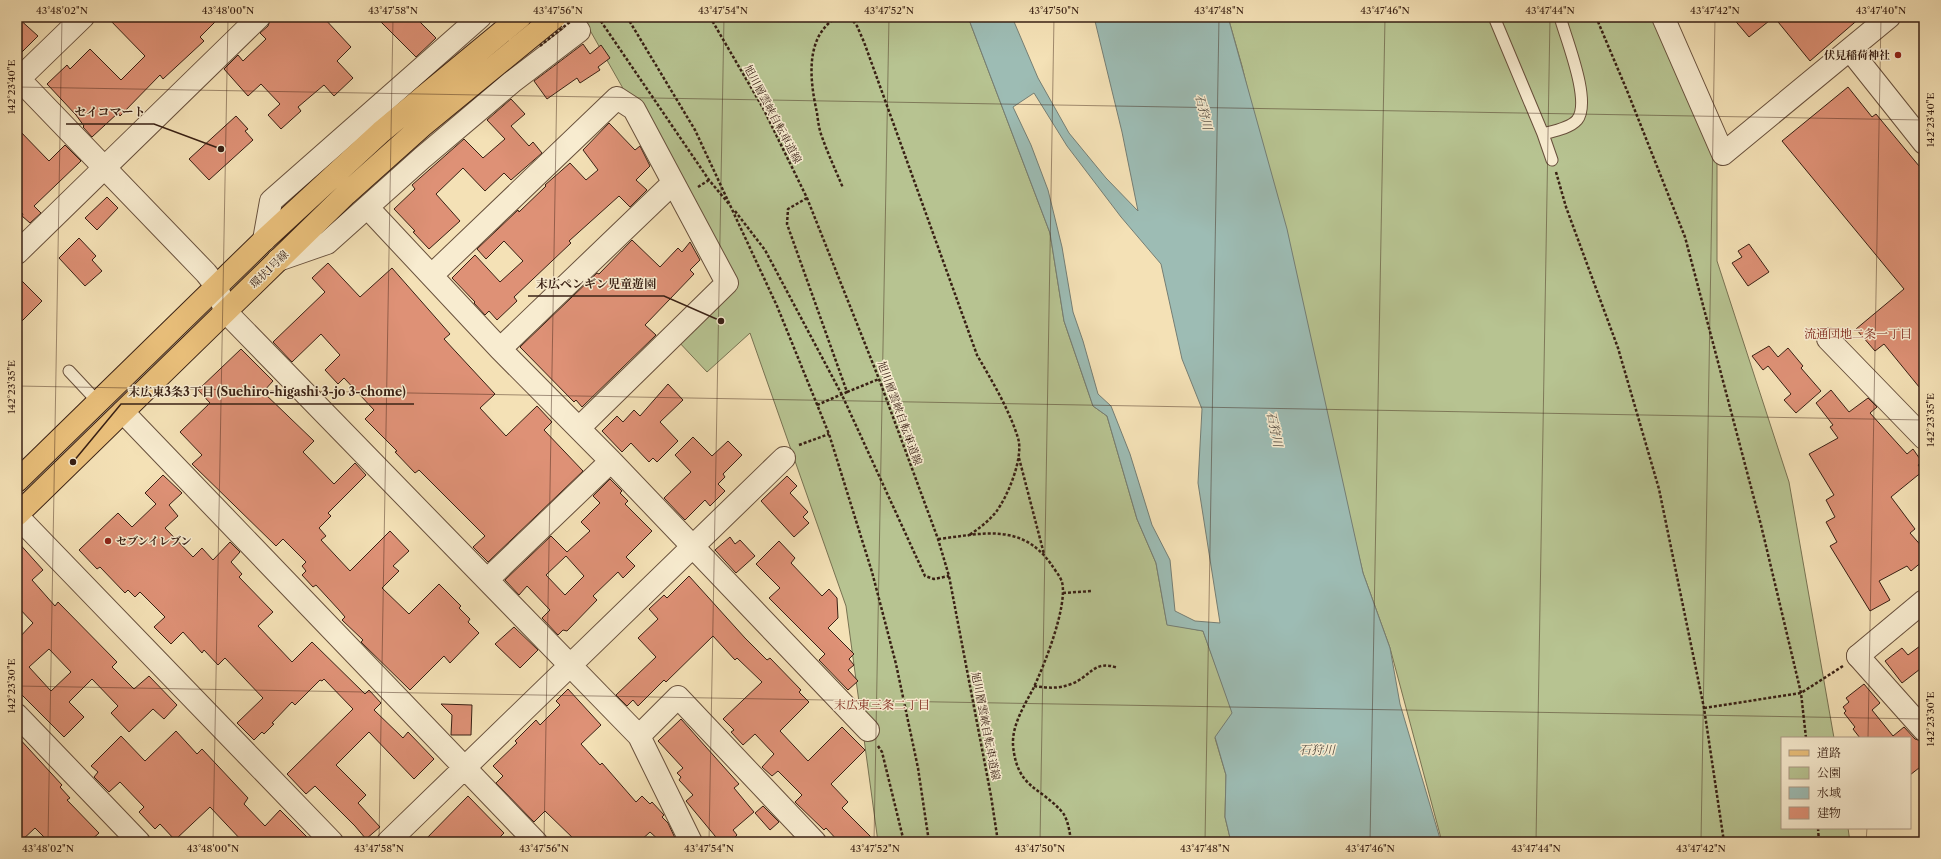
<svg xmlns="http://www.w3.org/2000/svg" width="1941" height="859" font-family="'Libre Caslon Text','Noto Serif JP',serif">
	<rect width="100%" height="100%" fill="#f4e1b6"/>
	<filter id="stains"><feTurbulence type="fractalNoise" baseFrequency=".005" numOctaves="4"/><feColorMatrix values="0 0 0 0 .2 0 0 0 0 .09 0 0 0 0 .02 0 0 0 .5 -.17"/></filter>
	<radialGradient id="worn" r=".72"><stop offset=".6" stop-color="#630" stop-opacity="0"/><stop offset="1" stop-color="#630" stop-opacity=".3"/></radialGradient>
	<!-- green -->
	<path fill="#b7c391" stroke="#787252" d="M968 17 1050 233 1064 321 1093 406 1107 416 1137 519 1156 563 1167 624 1203 631 1233 713 1215 738 1226 775 1225 817 1231 842H878L846 606 750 333 707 372 677 340 733 282 583 18Z
		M1228 17H1655L1717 157V261L1789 482 1834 738H1782V828H1848L1850 842H1442L1390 648 1363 573 1242 66Z"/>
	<!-- water -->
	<path fill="#9dbcb4" stroke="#757e74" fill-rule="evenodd" d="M968 17H1012L1038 78 1069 133 1106 178 1138 211 1122 132 1094 17H1228L1287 229 1363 573 1390 648 1400 704 1441 842H1231L1225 817 1226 775 1215 737 1232 713 1203 631 1167 625 1156 563 1137 519 1107 416 1093 406 1064 321 1050 233ZM1034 93 1067 146 1121 217 1161 264 1182 359 1202 409 1198 483 1220 623 1195 621 1175 611 1170 560 1152 525 1130 454 1111 406 1098 394 1083 341 1073 312 1062 247 1048 190 1031 145 1013 107Z"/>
	<!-- building -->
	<path fill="#de9176" stroke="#392014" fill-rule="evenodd" d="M17 17 38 36 17 57Z
		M107 17H220L200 37 204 41 163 79 160 75 120 116 118 113 92 137 83 127 84 126 76 115 47 84 67 65 70 69 90 49 121 80 145 56Z
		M271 17H323L351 47 337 61 353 78 334 96 324 85 298 107 301 111 281 129 268 115 280 104 261 84 248 96 224 69 238 55 243 61 266 39 260 33 268 26Z
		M376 17H415L436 38 416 57Z
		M1732 17H1774L1749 37Z
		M1774 17H1861L1810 61Z
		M583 44 590 54 601 45 610 58 598 67 600 70 580 83 577 78 547 99 534 81Z
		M1848 87 1872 117 1876 114 1924 172V393L1884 344 1875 351 1856 329 1904 289 1782 141Z
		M511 99 525 114 511 126 529 146 533 142 542 153 511 180 504 173 485 191 463 168 436 194 460 221 429 249 413 232 415 231 394 209 415 189 412 185 464 139 483 158 505 139 487 120Z
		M236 116 248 129 245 131 253 140 209 180 189 159Z
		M609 123 635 150 640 146 650 166 636 180 647 190 630 207 619 196 569 241 571 243 514 297 517 301 497 320 489 311 485 315 474 303 475 302 452 278 475 255 500 282 523 261 504 241 486 259 477 249 518 210 519 212 546 186 545 185 570 163 586 180 598 170 583 150Z
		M17 128 49 161 65 145 81 161 34 206 41 213 30 223 22 216 23 214 17 208Z
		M107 197 118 208 97 230 85 218Z
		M79 238 96 256 92 260 102 271 85 286 59 258Z
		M632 240 660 267 678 248 682 252 690 242 700 260 690 270 694 274 645 325 656 335 582 407 576 400 574 402 520 347 597 273 599 274Z
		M1749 244 1769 272 1748 286 1732 263 1742 257 1738 251Z
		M328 263 360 297 392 268 450 334 444 339 495 394 480 408 506 436 537 406 552 422 544 430 583 471 488 562 473 547 485 536 419 470 415 473 395 452 397 451 365 419 374 410 344 378 338 384 325 370 340 355 321 334 292 362 273 342 325 292 312 278Z
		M17 276 42 301 17 326Z
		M1769 346 1778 357 1788 348 1803 366 1801 368 1821 391 1796 413 1784 400 1791 394 1768 366 1763 370 1752 356Z
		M241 349 273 381 263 392 314 441 303 452 334 484 355 463 366 475 328 513 331 516 319 528 326 536 321 540 350 571 390 531 409 551 393 566 399 571 382 588 409 614 439 584 461 606 459 608 470 619 468 622 479 633 450 663 444 656 410 690 361 642 363 640 342 620 345 617 339 610 316 585 313 587 302 575 306 571 302 566 306 562 283 539 276 546 192 464 202 455 180 432 210 403 198 390Z
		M668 384 683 400 660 422 678 441 657 462 653 458 649 462 631 443 622 452 602 431 617 416 623 422 634 410 640 416Z
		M1831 390 1849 412 1868 398 1877 407 1870 413 1907 454 1913 449 1922 462 1918 465 1923 471 1891 497 1915 529 1910 533 1924 549V560L1911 571 1907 566 1879 581 1890 600 1870 611 1830 546 1837 542 1826 522 1835 517 1826 500 1834 495 1809 454 1838 438 1830 427 1833 425 1816 403Z
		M693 437 712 456 728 441 742 455 723 474 725 477 718 484 725 491 710 506 705 500 685 520 664 498 691 472 675 455Z
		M163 475 182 493 169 505 178 516 165 528 193 557 202 548 213 560 230 542 240 552 231 562 242 574 239 577 273 612 258 626 292 662 312 642 365 694 369 690 381 703 374 710 403 738 408 732 434 759 414 779 369 732 336 765 366 795 358 803 380 827 366 839 355 826 315 786 306 794 287 774 353 709 324 679 322 681 320 680 295 705 292 702 272 723 274 724 264 734 262 732 254 740 237 723 263 698 225 658 218 665 204 650 202 653 183 632 171 644 154 627 165 617 140 592 135 597 128 590 125 593 100 567 97 569 79 550 118 513 132 527 156 504 145 493Z
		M787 476 797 486 790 493 808 512 803 517 809 523 794 537 761 501Z
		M610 479 622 491 620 493 628 501 625 504 652 531 626 557 635 566 623 578 618 572 593 596 597 600 567 631 563 630 558 635 542 618 550 610 527 586 519 595 505 580 551 536 567 552 590 531 581 522 600 503 593 496ZM566 556 584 576 565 595 546 575Z
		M730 537 735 544 740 540 755 556 736 573 715 550Z
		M17 541 43 570 32 580 55 606 58 602 117 662 112 667 134 689 149 676 177 705 164 719 153 709 129 732 111 713 118 706 92 679 69 702 84 717 64 737 17 690V640L33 623 17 606ZM49 649 71 672 51 691 29 667Z
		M779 541 795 558 791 563 822 596 829 589 837 598 838 618 828 628 854 654 849 659 854 665 848 670 858 681 848 690 819 660 825 654 769 598 780 588 756 564Z
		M689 576 745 638 767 660 770 658 801 690 799 692 809 702 780 731 808 761 842 727 865 750 831 784 848 802 842 808 876 842H839L826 828 824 830 795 802 802 795 778 771 772 776 762 767 774 754 755 734 743 745 731 732 734 730 723 719 762 682 737 658 735 660 713 636 666 682 664 680 638 706 633 700 627 706 616 695 656 657 638 638 658 619 649 609 664 595 667 598Z
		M514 627 538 650 520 668 495 644Z
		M1924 643V666L1902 683 1885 661 1902 648 1908 655Z
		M1864 684 1880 703 1872 710 1893 736 1904 727 1915 739 1924 742V764L1910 775V738H1860L1853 729 1855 727 1844 713 1846 711 1843 707 1849 702 1846 698Z
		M568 689 601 725 581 744 600 765 602 763 636 802 642 796 650 804 652 802 664 815 662 817 668 823 675 838 671 842H661L650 832 639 842H577L545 811 534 822 496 783 503 776 493 766 517 743 515 741 536 720 540 725 560 705 556 701Z
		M441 704 472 705 471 735H451L452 715Z
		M681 719 739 784 734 788 754 812 733 830 737 835 730 842H720L686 801 693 795 679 780 681 777 677 773 683 768 658 741Z
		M176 731 197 754 202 749 248 798 244 804 265 826 280 810 312 842H243L210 807 175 840 160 824 155 829 139 812 144 807 120 782 109 792 94 777 98 772 91 766 121 736 145 761Z
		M17 736 62 785 60 787 70 798 67 800 99 833 89 842H49L35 828 20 842H17Z
		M468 796 504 833 495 842H423Z
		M763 806 779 822 770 830 755 813Z"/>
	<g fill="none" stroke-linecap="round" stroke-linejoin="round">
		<defs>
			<path id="service" d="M1494 17 1543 134 1552 160
				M1543 134C1554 131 1570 128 1577 120 1592 102 1566 39 1560 17
				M69 371 98 402"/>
			<path id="minor" d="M1663 17 1723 154 1889 17
				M1850 50 1924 143
				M17 77 206 273 217 287 225 311 639 736 691 842
				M19 79 83 17
				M368 208 500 349 611 461 868 730
				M264 240 271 201 480 17
				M17 253 259 17
				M278 260 327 243 422 158 512 82 579 31 569 17
				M432 275 617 98 634 109 727 283 579 428
				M1828 339 1924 438
				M500 349 673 183
				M123 412 536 842
				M17 516 332 842
				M487 580 611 461
				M1858 656 1924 730
				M17 715 139 842
				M639 736 678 697 815 842
				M388 842 784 458"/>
			<path id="tertiary" d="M1858 656 1924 601"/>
			<path id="primary" d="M17 481 264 240 381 132 520 17
				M17 515 346 194 422 126 555 17"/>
		</defs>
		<!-- service casing -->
		<use href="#service" stroke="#68503c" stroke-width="13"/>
		<!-- minor casing -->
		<use href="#minor" stroke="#68503c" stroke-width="24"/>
		<!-- tertiary casing -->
		<use href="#tertiary" stroke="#68503c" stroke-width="24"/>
		<!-- primary casing -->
		<use href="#primary" stroke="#392014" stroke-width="24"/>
		<!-- path -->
		<path stroke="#392014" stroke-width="2.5" stroke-dasharray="3 2" stroke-linecap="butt" d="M598 17 709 180 729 204
			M627 17 695 130 777 306 829 434 872 572 896 664 918 768 929 842
			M710 17 763 108 807 198 879 379 938 539 949 576 991 796 998 842
			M837 17C804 37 810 81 817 113 818 121 819 129 822 137 828 154 836 171 843 188
			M850 17 857 26 864 42 977 355C992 381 1009 409 1018 438 1024 457 1008 496 996 512 988 522 978 529 968 536
			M1596 17 1628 93 1685 237 1761 525 1801 693 1806 738
			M712 20 717 17
			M1556 172 1566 207 1618 348 1659 489 1704 708 1724 842
			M698 187 709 180
			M807 198 788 209 787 224 847 392 817 405
			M735 211 765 250 842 395 925 576 934 579 949 576
			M847 392 879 379
			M799 445 829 434
			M1019 458 1044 554
			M938 539C982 534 1021 522 1051 564 1054 569 1060 576 1062 582 1068 606 1044 666 1033 689 1024 706 1012 725 1013 745 1017 789 1040 786 1063 813 1068 820 1070 833 1071 842
			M1063 593 1092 591
			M1034 686C1048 688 1058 689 1071 684 1091 677 1093 659 1118 668
			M1704 708 1801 693 1843 666
			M878 746 882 752 904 842
			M1818 828 1819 842"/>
		<!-- service -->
		<use href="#service" stroke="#f8ecd0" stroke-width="11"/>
		<!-- minor -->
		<use href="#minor" stroke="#f8ecd0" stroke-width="22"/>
		<!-- tertiary -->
		<use href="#tertiary" stroke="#f8ecd0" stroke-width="22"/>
		<!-- primary -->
		<use href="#primary" stroke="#eac07b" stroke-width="22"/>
		<!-- path-bridge -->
		<path stroke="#392014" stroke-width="2.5" stroke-dasharray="3 2" stroke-linecap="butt" d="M540 46 576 17"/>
	</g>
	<!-- ticks -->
	<path fill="none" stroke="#392014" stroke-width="1" stroke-opacity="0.45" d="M17 87 1924 120M17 386 1924 420M17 686 1924 719M1868 738 1881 17M48 842 62 17M213 842 228 17M379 842 393 17M544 842 558 17M709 842 724 17M874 842 889 17M1040 842 1054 17M1205 842 1219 17M1370 842 1385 17M1536 842 1550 17M1701 842 1715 17M1866 842 1867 828"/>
	<!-- markers -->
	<g fill="#8f2418" stroke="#f8ecd0" stroke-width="1.5">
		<circle cx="1898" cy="55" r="4"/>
		<circle cx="108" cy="541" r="4"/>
	</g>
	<g text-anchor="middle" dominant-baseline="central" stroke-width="3" stroke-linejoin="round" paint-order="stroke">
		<!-- poi labels -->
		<g font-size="11" font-weight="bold" fill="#392014" stroke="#f8ecd0" text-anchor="end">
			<text x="1890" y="55">伏見稲荷神社</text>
			<text x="116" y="541" text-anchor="start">セブンイレブン</text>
		</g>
		<!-- street labels -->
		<g font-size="11" fill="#392014" stroke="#f8ecd0">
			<text transform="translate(773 114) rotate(62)">旭川層雲峡自転車道線</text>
			<text transform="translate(269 269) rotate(-44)">環状1号線</text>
			<text transform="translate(900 413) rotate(70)">旭川層雲峡自転車道線</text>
			<text transform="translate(986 726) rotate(79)">旭川層雲峡自転車道線</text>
		</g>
		<!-- water labels -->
		<g font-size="12" font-style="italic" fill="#574f44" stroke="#f8ecd0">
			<text transform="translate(1204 112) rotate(76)">石狩川</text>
			<text transform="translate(1275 429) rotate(78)">石狩川</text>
			<text x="1317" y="749">石狩川</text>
		</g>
		<!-- neighbourhood labels -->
		<g font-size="12" fill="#7a1f14" stroke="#f8ecd0">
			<text x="1858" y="333">流通団地二条一丁目</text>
			<text x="882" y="704">末広東三条二丁目</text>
		</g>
	</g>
	<!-- callouts -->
	<path fill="none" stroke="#392014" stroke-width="1.5" d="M221 149L154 124H66M721 321L664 296H528M73 462L121 404H414"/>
	<g fill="#392014" stroke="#f8ecd0" stroke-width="1.5">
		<circle cx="221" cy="149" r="4"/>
		<circle cx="721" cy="321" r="4"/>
		<circle cx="73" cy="462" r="4"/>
	</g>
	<g font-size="12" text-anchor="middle" font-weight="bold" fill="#392014" stroke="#f8ecd0" stroke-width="3" stroke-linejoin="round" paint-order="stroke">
		<text x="110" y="116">セイコマート</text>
		<text x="596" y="288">末広ペンギン児童遊園</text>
		<text x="267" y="396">末広東3条3丁目 (Suehiro-higashi 3-jo 3-chome)</text>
	</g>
	<!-- margin -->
	<rect width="1941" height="859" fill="none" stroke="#f4e1b6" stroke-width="44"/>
	<!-- legend -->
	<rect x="1781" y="737" width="130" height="92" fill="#f8ecd0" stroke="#ac9a85"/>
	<rect x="1789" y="750" width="20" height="6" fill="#eac07b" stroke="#ac9a85"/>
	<text x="1817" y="757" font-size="12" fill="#392014">道路</text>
	<rect x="1789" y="767" width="20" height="12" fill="#b7c391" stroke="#ac9a85"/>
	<text x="1817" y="777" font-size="12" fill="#392014">公園</text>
	<rect x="1789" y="787" width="20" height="12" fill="#9dbcb4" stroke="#ac9a85"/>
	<text x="1817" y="797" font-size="12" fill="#392014">水域</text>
	<rect x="1789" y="807" width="20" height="12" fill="#de9176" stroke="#ac9a85"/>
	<text x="1817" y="817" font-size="12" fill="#392014">建物</text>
	<rect x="22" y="22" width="1897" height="815" fill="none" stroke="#392014" stroke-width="1.5"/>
	<g font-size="10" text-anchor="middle" fill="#392014">
		<text x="62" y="14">43°48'02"N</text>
		<text x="228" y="14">43°48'00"N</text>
		<text x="393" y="14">43°47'58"N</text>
		<text x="558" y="14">43°47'56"N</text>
		<text x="723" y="14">43°47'54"N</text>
		<text x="889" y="14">43°47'52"N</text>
		<text x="1054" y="14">43°47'50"N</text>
		<text x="1219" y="14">43°47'48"N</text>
		<text x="1385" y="14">43°47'46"N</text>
		<text x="1550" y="14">43°47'44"N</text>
		<text x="1715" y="14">43°47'42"N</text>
		<text x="1881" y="14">43°47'40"N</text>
		<text transform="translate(11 87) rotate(-90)" y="4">142°23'40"E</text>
		<text transform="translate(1930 120) rotate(-90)" y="4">142°23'40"E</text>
		<text transform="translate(11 387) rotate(-90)" y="4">142°23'35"E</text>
		<text transform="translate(1930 420) rotate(-90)" y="4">142°23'35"E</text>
		<text transform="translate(11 686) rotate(-90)" y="4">142°23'30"E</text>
		<text transform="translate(1930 719) rotate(-90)" y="4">142°23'30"E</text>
		<text x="48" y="852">43°48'02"N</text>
		<text x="213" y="852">43°48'00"N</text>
		<text x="379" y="852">43°47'58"N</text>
		<text x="544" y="852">43°47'56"N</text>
		<text x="709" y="852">43°47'54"N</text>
		<text x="875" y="852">43°47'52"N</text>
		<text x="1040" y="852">43°47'50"N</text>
		<text x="1205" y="852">43°47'48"N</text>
		<text x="1370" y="852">43°47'46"N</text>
		<text x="1536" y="852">43°47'44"N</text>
		<text x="1701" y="852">43°47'42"N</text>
	</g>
	<rect width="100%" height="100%" filter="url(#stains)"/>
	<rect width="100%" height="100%" fill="url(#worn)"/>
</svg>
